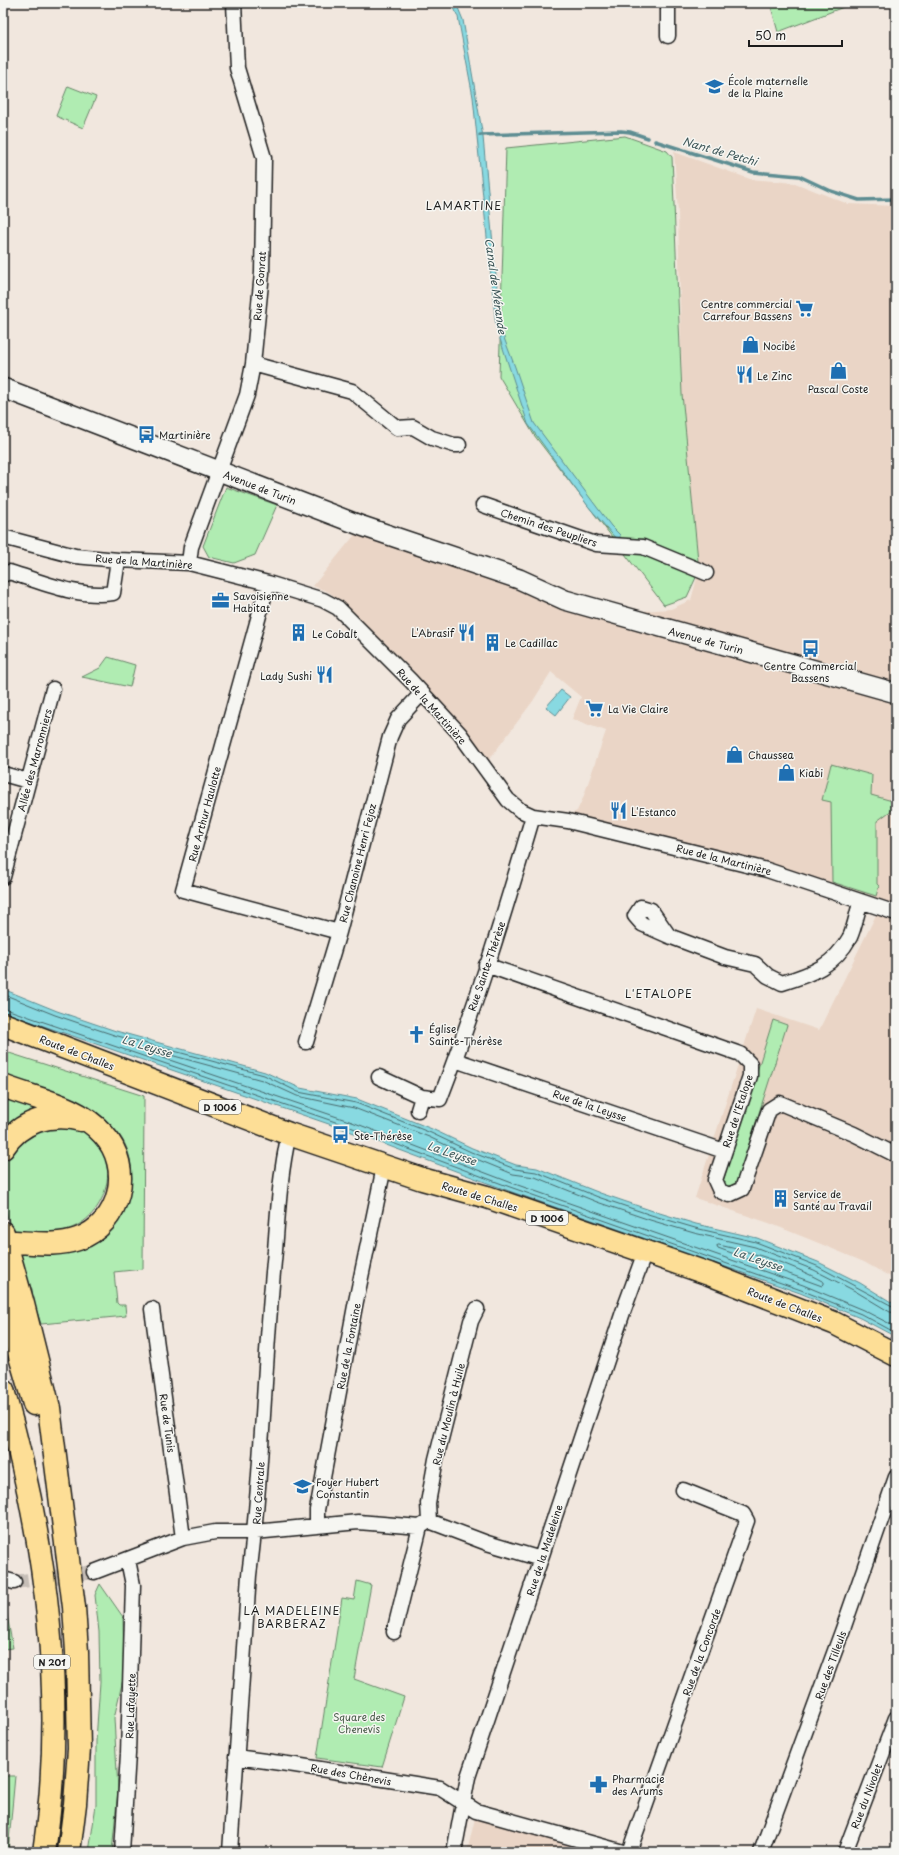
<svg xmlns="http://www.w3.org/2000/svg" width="899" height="1855" font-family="'Playpen Sans',sans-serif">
	<rect width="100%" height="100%" fill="#f1e7de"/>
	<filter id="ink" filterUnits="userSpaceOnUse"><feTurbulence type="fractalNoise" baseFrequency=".025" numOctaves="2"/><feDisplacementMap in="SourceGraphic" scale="8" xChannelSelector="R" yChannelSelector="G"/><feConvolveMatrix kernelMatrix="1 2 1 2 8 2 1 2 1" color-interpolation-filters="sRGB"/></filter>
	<g filter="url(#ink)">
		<!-- built -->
		<path fill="#ead5c6" d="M674 152 750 179 795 183 848 204 896 206V1013L891 1027 896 1033V1280L864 1262 821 1244 769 1223 695 1198 756 1009 819 1030 880 907 568 821 571 814 577 811 583 798 606 731 572 719 581 697 551 672 533 701 488 761 466 729 408 666 358 617 329 592 313 586 362 526 628 612 671 609 691 600 699 571 682 394 678 212Z
			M475 1818 593 1852H467Z"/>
		<!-- green -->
		<path fill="#b0ecb2" stroke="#668467" d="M770 3H854L778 32Z
			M68 86 96 97 83 128 56 116Z
			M625 136 667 151 672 157 682 394 699 571 687 597 664 605 534 435 499 376 506 148Z
			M226 487 277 505 255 555 234 563 209 557 203 546Z
			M108 657 135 665 130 687 82 677 100 668Z
			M831 764 872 775 871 795 896 802V807L877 821V884L879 886 876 896 832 882 831 802 822 800Z
			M773 1020 787 1025 736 1185 725 1189 723 1181Z
			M3 1051 144 1096 143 1269 114 1272 117 1303 119 1305H125L126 1316 41 1324 33 1300 32 1289 25 1278 17 1249 59 1252 127 1202C152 1115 65 1097 3 1078Z
			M3 1091 54 1107 3 1134Z
			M37 1127C48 1127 70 1125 79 1130 125 1149 111 1215 69 1229 51 1236 31 1233 12 1233L3 1200V1161L6 1154Z
			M357 1581 371 1585 354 1679 404 1697 382 1767 317 1758 342 1598 354 1600Z
			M100 1584 123 1617 124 1675 114 1718 118 1790 112 1852H89L96 1805V1741L100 1682 99 1632 95 1595Z
			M3 1593 13 1648 3 1649Z
			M4 1776H15L8 1852H3V1837H6Z"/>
		<!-- water -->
		<path fill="#88d9e1" stroke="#5d8d92" d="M452 3H456L463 20 483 137 501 330 515 367 534 423 611 526 620 535V538L617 540 588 506 528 424 496 327 473 97 458 17Z
			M561 690 570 697 556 715 546 707Z
			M3 989 57 1011 116 1031 265 1072 300 1088 357 1099 432 1129 472 1148 516 1165 537 1168 600 1193 653 1211 696 1224 757 1238 818 1262 860 1283 896 1305V1337L860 1318 800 1293 509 1191 349 1131 3 1012Z"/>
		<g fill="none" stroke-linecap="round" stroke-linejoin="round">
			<!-- shore -->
			<path stroke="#47686b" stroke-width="1" d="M3 994 55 1015 114 1035 264 1075 298 1092 356 1103 431 1133 471 1152 515 1169 536 1172 598 1197 651 1215 695 1228 756 1242 817 1266 896 1308
				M3 1008 350 1127 510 1187 801 1290 861 1314 896 1333
				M719 1245C756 1253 791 1264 824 1282V1284L822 1286 718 1248 717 1246Z
				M896 1313 890 1312 855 1291 814 1270 755 1247 694 1233 650 1220 597 1202 535 1177 513 1174 469 1156 429 1137 354 1108 297 1096 262 1080 156 1051 150 1049 148 1050 149 1053 352 1122 512 1183 803 1285 863 1310 896 1327"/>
			<!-- stream -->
			<path stroke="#5d8d92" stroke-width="3.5" d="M480 135 621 131 630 132 648 138
				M655 141 753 172 799 176 831 191 859 200 896 199"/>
			<!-- minor-tunnel -->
			<path stroke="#c6beb7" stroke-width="14" stroke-dasharray="14 7" stroke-linecap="butt" d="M14 1582 94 1572"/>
			<defs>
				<path id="minor" d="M668 36V3
					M253 364 352 391 397 428 413 427 432 438 454 445H459
					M483 505 596 544 643 547 706 573
					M3 537 75 556 118 560 189 563 268 583 323 600 338 608 411 681 460 734 508 800 520 810 533 816 568 821 767 870 896 913
					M189 563 191 547 247 395 253 364 262 273 264 158 237 68 234 3
					M3 575 9 572C43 582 77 598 113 593L118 560
					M268 583 183 890 339 932
					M3 774 28 781
					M3 877 53 689
					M669 936 642 924 635 916 641 907 651 910 669 936 725 957 755 964 768 976 782 983C812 974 834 966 850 937 855 926 857 912 861 901
					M486 965 740 1054 750 1064V1076L715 1180 720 1191 729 1195 742 1189 769 1110 780 1103 854 1134 896 1155
					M306 1042 339 932 390 737 398 719 422 693
					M455 1060 724 1151
					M379 1077 422 1097 440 1099C476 1006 505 911 533 816
					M418 1110 422 1097
					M152 1309 183 1538
					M429 1521 428 1503 436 1459 471 1321 477 1309
					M317 1525V1510L355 1306 384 1167
					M94 1572 183 1538 215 1532H255L358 1522 420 1527 429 1521 487 1543 541 1559
					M3 1579 14 1582
					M394 1632 420 1527
					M236 1757 295 1765 440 1788 476 1811 623 1852
					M122 1852 128 1754 133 1585 128 1560
					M230 1852 249 1575C263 1468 264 1359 275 1251 278 1212 280 1172 289 1134
					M454 1852 468 1777 623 1312 645 1252
					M629 1852 747 1521 743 1514 683 1490
					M761 1852 843 1629 896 1477
					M845 1852 896 1718"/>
				<path id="secondary" d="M3 388 362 526 519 579 565 600 896 693"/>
				<path id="primary" d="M3 1024 289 1134 422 1179 487 1197 709 1274 834 1323 896 1355"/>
				<path id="trunk" d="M3 1086C38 1100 76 1104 103 1134 134 1167 121 1224 78 1239 58 1246 36 1243 15 1242
					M3 1148C20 1121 51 1112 81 1120
					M3 1233 23 1304 49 1408 74 1607 77 1652 79 1749 75 1804 69 1852
					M3 1298 34 1404
					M3 1390C46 1539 67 1697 44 1852"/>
			</defs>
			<!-- minor casing -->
			<use href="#minor" stroke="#1c1c1c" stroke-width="17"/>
			<!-- secondary casing -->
			<use href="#secondary" stroke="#1c1c1c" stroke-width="22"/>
			<!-- primary casing -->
			<use href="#primary" stroke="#1c1c1c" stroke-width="25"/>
			<!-- trunk casing -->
			<use href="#trunk" stroke="#1c1c1c" stroke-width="25"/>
			<!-- minor -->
			<use href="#minor" stroke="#f6f6f2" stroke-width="14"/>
			<!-- secondary -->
			<use href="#secondary" stroke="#f6f6f2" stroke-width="19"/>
			<!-- primary -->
			<use href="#primary" stroke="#fdde96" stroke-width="22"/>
			<!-- trunk -->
			<use href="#trunk" stroke="#fdde96" stroke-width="22"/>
		</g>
	</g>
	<!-- icons -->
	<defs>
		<symbol id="school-bare" viewBox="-9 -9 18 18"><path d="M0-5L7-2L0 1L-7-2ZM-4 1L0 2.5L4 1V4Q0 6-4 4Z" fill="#1f6fb2" stroke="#f6f6f2" stroke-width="2.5" paint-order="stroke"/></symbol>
		<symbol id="supermarket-bare" viewBox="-9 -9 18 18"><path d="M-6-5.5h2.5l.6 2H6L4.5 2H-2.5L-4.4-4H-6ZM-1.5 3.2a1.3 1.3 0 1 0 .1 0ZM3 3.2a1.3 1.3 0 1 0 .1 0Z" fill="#1f6fb2" stroke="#f6f6f2" stroke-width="2.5" paint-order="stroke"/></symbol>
		<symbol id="shop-bare" viewBox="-9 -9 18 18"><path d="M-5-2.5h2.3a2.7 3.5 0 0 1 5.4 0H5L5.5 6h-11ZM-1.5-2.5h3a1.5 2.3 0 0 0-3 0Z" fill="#1f6fb2" stroke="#f6f6f2" stroke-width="2.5" paint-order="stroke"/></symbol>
		<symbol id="restaurant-bare" viewBox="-9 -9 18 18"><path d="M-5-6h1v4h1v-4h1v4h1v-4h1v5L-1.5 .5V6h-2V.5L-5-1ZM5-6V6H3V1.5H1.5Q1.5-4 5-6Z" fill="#1f6fb2" stroke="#f6f6f2" stroke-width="2.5" paint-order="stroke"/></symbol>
		<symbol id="bus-bare" viewBox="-9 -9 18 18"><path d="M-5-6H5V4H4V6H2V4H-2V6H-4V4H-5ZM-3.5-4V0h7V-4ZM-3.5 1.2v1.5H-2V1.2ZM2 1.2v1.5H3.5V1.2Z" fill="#1f6fb2" stroke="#f6f6f2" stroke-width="2.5" paint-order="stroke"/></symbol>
		<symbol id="office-bare" viewBox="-9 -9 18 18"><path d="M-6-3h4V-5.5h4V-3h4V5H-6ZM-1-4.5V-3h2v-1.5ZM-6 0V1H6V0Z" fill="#1f6fb2" stroke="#f6f6f2" stroke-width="2.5" paint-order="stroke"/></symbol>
		<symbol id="building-bare" viewBox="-9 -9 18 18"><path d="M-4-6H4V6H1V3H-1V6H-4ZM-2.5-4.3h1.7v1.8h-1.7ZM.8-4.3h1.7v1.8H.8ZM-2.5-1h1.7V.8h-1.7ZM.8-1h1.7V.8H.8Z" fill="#1f6fb2" stroke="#f6f6f2" stroke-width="2.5" paint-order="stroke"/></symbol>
		<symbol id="church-bare" viewBox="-9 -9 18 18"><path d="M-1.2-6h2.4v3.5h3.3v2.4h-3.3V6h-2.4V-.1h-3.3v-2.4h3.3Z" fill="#1f6fb2" stroke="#f6f6f2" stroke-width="2.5" paint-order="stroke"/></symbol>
		<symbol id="pharmacy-bare" viewBox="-9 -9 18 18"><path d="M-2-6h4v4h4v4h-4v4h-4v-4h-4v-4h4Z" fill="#1f6fb2" stroke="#f6f6f2" stroke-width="2.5" paint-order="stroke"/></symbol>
	</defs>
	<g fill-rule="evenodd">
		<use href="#school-bare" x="702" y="74" width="25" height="25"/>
		<use href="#supermarket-bare" x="792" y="296" width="25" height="25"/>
		<use href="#shop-bare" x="738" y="332" width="25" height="25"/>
		<use href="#shop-bare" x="826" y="358" width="25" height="25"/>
		<use href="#restaurant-bare" x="732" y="362" width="25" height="25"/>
		<use href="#bus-bare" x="134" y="422" width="25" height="25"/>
		<use href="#office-bare" x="208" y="588" width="25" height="25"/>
		<use href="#restaurant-bare" x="454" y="620" width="25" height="25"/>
		<use href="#building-bare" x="286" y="620" width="25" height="25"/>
		<use href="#building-bare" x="480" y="630" width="25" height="25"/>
		<use href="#bus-bare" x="798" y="636" width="25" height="25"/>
		<use href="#restaurant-bare" x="312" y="662" width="25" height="25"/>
		<use href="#supermarket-bare" x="582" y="696" width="25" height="25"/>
		<use href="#shop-bare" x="722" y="742" width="25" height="25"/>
		<use href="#shop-bare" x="774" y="760" width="25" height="25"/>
		<use href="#restaurant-bare" x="606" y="798" width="25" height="25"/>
		<use href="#church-bare" x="404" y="1022" width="25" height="25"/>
		<use href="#bus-bare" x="328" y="1122" width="25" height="25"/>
		<use href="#building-bare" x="768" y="1186" width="25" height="25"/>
		<use href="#school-bare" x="290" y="1474" width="25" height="25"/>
		<use href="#pharmacy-bare" x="586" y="1772" width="25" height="25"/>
	</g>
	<g text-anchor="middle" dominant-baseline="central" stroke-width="3" stroke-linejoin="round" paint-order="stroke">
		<!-- shield labels -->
		<g fill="#f6f6f2" stroke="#5d5d5c" stroke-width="1">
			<rect x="199" y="1100" width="42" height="14" rx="3"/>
			<rect x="526" y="1211" width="42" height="14" rx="3"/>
			<rect x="34" y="1655" width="36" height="14" rx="3"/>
		</g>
		<g font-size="9" font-weight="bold" fill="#1c1c1c">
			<text x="220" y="1107">D 1006</text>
			<text x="547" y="1218">D 1006</text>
			<text x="52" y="1662">N 201</text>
		</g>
		<!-- poi labels -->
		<g font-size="10" fill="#1c1c1c" stroke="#f6f6f2" text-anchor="start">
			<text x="728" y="80">École maternelle<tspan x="728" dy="12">de la Plaine</tspan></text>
			<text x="792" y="303" text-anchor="end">Centre commercial<tspan x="792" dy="12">Carrefour Bassens</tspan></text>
			<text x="763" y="345">Nocibé</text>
			<text x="757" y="375">Le Zinc</text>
			<text x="838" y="388" text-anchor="middle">Pascal Coste</text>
			<text x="159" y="434">Martinière</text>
			<text x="233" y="595">Savoisienne<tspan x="233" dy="12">Habitat</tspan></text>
			<text x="454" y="632" text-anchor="end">L'Abrasif</text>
			<text x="312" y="633">Le Cobalt</text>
			<text x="505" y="642">Le Cadillac</text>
			<text x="810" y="665" text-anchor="middle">Centre Commercial<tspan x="810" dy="12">Bassens</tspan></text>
			<text x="312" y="675" text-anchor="end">Lady Sushi</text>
			<text x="608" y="708">La Vie Claire</text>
			<text x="748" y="754">Chaussea</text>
			<text x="799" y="772">Kiabi</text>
			<text x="631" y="811">L'Estanco</text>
			<text x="429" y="1028">Église<tspan x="429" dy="12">Sainte-Thérèse</tspan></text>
			<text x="354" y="1135">Ste-Thérèse</text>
			<text x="793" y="1193">Service de<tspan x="793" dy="12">Santé au Travail</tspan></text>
			<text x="316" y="1481">Foyer Hubert<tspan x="316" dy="12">Constantin</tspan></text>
			<text x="612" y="1778">Pharmacie<tspan x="612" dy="12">des Arums</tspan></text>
		</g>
		<!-- street labels -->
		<g font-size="10" fill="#1c1c1c" stroke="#f6f6f2">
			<text transform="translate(259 286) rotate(-86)">Rue de Gonrat</text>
			<text transform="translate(260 487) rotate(21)">Avenue de Turin</text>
			<text transform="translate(549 527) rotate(18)">Chemin des Peupliers</text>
			<text transform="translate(144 561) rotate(4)">Rue de la Martinière</text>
			<text transform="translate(706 640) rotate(15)">Avenue de Turin</text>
			<text transform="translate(432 706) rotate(48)">Rue de la Martinière</text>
			<text transform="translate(34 760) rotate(-75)">Allée des Marronniers</text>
			<text transform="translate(204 814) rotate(-75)">Rue Arthur Haulotte</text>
			<text transform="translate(724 859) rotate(14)">Rue de la Martinière</text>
			<text transform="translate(357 863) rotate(-76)">Rue Chanoine Henri Fejoz</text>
			<text transform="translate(486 966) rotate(-71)">Rue Sainte-Thérèse</text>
			<text transform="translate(77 1052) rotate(21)">Route de Challes</text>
			<text transform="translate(590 1105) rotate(19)">Rue de la Leysse</text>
			<text transform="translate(737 1111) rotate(-72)">Rue de l'Etalope</text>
			<text transform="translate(480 1196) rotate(17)">Route de Challes</text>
			<text transform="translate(785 1304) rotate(21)">Route de Challes</text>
			<text transform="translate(348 1346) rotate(-79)">Rue de la Fontaine</text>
			<text transform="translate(448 1414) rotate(-76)">Rue du Moulin à Huile</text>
			<text transform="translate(168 1423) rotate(82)">Rue de Tunis</text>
			<text transform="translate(258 1493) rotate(-86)">Rue Centrale</text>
			<text transform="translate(544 1550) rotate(-72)">Rue de la Madeleine</text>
			<text transform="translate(701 1652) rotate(-70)">Rue de la Concorde</text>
			<text transform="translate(830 1665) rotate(-70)">Rue des Tilleuls</text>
			<text transform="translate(130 1706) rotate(-88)">Rue Lafayette</text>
			<text transform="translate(351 1774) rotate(10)">Rue des Chènevis</text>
			<text transform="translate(866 1796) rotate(-69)">Rue du Nivolet</text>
		</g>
		<!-- park labels -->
		<g font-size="10" fill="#485a49" stroke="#f6f6f2">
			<text x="359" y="1716">Square des<tspan x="359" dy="12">Chenevis</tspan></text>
		</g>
		<!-- water labels -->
		<g font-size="11" font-style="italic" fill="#3c5557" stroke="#f6f6f2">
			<text transform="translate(720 151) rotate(16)">Nant de Petchi</text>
			<text transform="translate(496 286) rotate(82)">Canal de Mérande</text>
			<text transform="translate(147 1046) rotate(17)">La Leysse</text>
			<text transform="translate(452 1153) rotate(19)">La Leysse</text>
			<text transform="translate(758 1259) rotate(19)">La Leysse</text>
		</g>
		<!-- neighbourhood labels -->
		<g font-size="11" letter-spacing="1" fill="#1c1c1c" stroke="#f6f6f2">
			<text x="464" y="205">LAMARTINE</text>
			<text x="659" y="993">L'ETALOPE</text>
			<text x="292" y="1610">LA MADELEINE<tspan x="292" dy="13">BARBERAZ</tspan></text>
		</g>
	</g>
	<!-- margin -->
	<rect width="899" height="1855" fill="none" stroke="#f6f6f2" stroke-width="16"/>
	<rect x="8" y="8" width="883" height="1839" fill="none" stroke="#1c1c1c" stroke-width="1.5" filter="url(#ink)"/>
	<!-- scale -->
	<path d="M749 40v6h93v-6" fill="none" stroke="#1c1c1c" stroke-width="2"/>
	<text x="755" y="40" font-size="12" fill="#1c1c1c" stroke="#f6f6f2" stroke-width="3" paint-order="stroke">50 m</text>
</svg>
